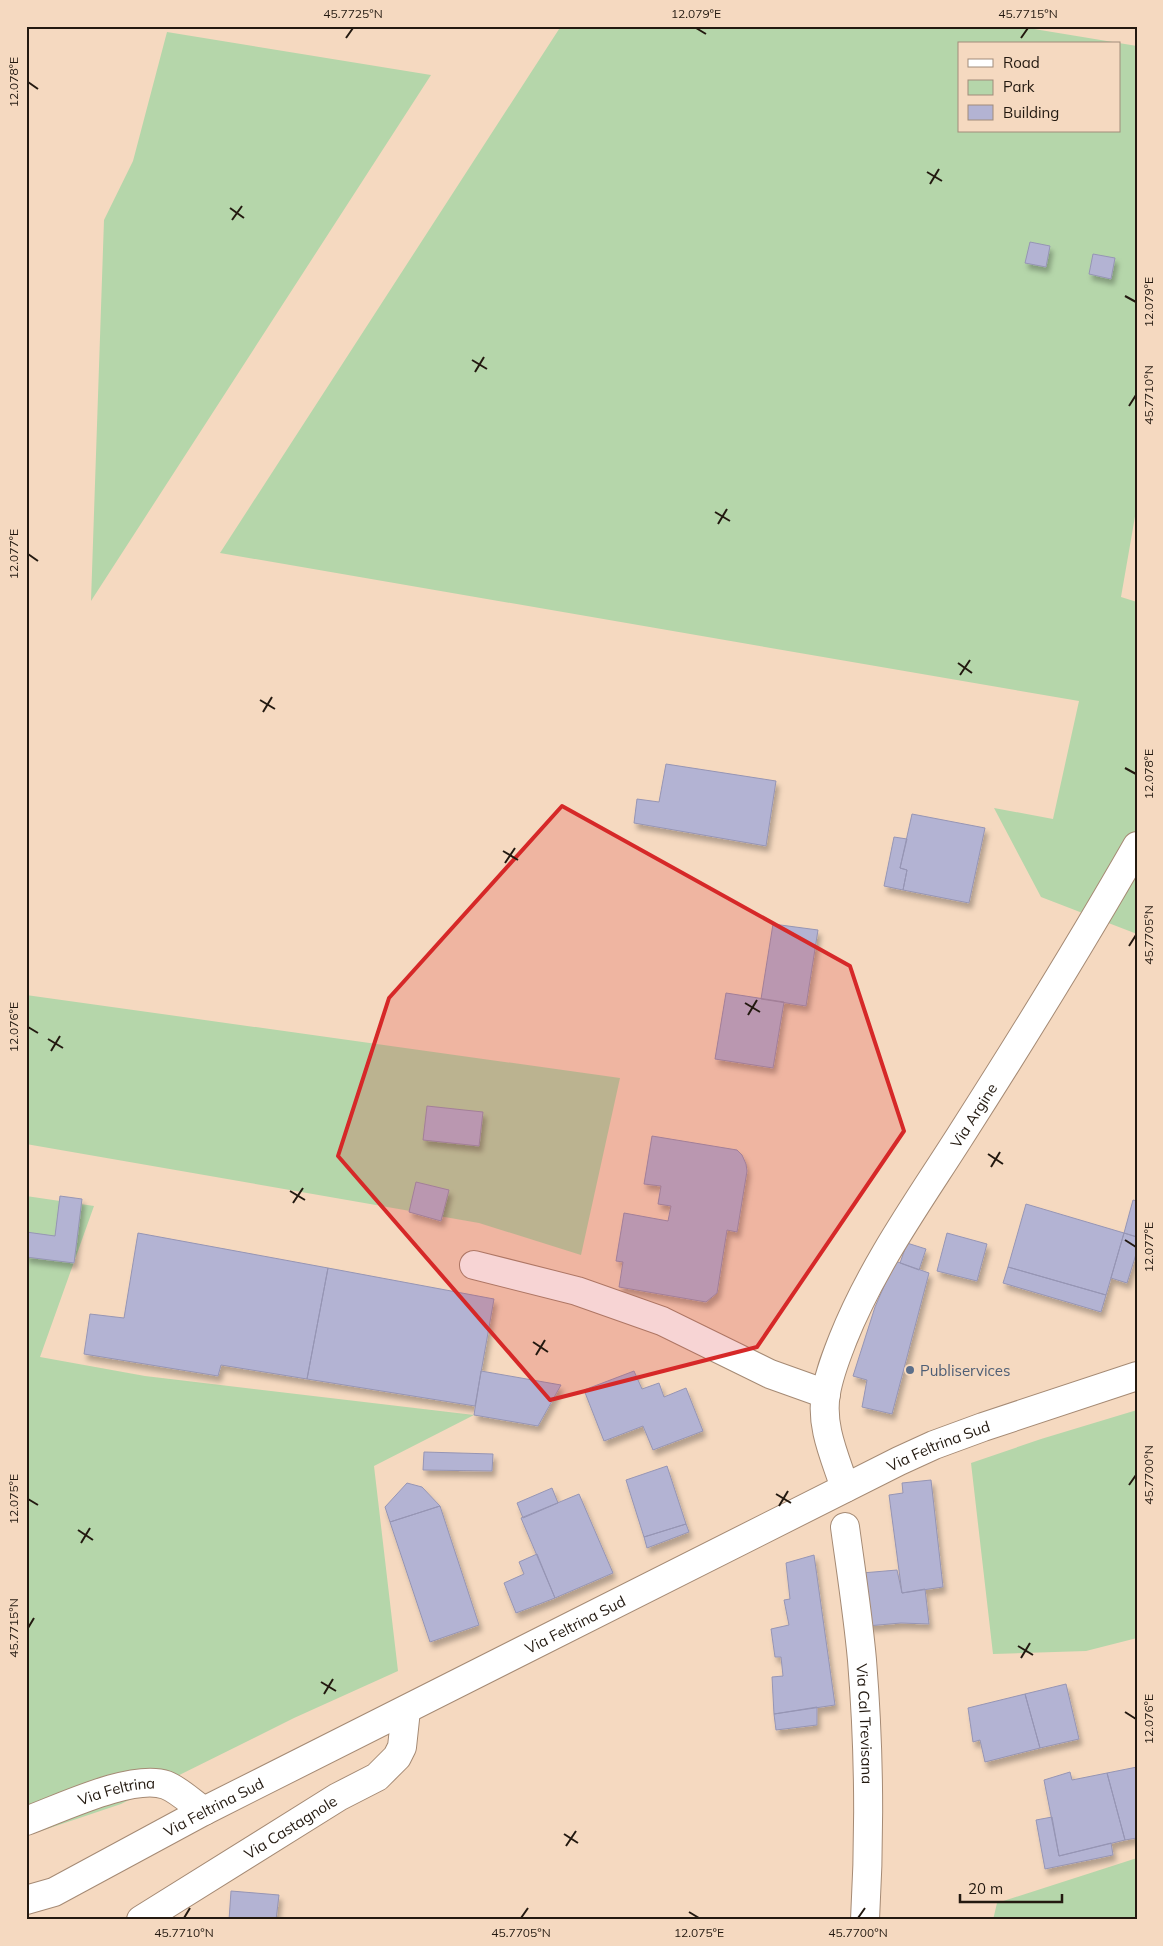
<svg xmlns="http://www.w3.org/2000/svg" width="1163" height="1946" font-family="Mulish,sans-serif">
	<defs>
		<filter id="shadow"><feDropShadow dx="3" dy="5.5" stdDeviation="2.5" flood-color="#0004"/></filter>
	</defs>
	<rect width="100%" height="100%" fill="#f5d9c0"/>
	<!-- green -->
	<path fill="#b5d6aa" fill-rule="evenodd" d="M561 26H1016L1137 46V505L1121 597 1137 602V934L1041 897 994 808 1053 819 1079 701 220 553ZM959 44H1119V131H959Z
		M167 32 431 75 91 601 104 220 133 161Z
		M26 995 620 1078 581 1255 479 1223 26 1144Z
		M26 1196 94 1206 40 1357 145 1376 474 1415 374 1466 398 1671 294 1718 121 1804 26 1836Z
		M1137 1410V1638L1086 1651 993 1654 971 1463 1041 1439Z
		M1137 1858V1920H993L997 1903Z"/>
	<!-- building -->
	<path fill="#b3b3d3" stroke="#9695b4" filter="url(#shadow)" d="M1030 242 1050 246 1046 267 1025 263Z
		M1093 254 1115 258 1111 279 1089 274Z
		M666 764 776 781 766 846 634 823 637 799 659 802Z
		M912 814 985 828 969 903 903 890 907 870 900 868Z
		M894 837 907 839 900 868 907 870 903 890 884 886Z
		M773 924 818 930 806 1006 761 999Z
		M726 993 784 1002 773 1068 715 1059Z
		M427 1106 483 1112 479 1146 423 1140Z
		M652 1136 737 1150 742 1155 746 1164 747 1171 737 1232 727 1230 717 1293 706 1302 619 1287 623 1262 616 1261 624 1213 668 1221 671 1206 658 1204 661 1186 644 1184Z
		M416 1182 449 1190 441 1221 409 1212Z
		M60 1196 82 1199 74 1263 26 1257V1232L55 1236Z
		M1133 1200 1137 1201V1237L1124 1233Z
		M1026 1204 1124 1233 1106 1295 1008 1267Z
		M138 1233 328 1268 307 1379 221 1365 218 1376 84 1354 90 1314 124 1318Z
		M947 1233 987 1244 977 1281 937 1271Z
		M1124 1233 1137 1237V1251L1127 1283 1111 1278Z
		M907 1243 926 1249 919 1270 900 1263Z
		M895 1261 929 1273 892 1414 862 1407 867 1380 853 1376 875 1307Z
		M1008 1267 1106 1295 1101 1312 1003 1283Z
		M328 1268 494 1299 475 1406 307 1379Z
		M481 1371 561 1385 538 1426 474 1415Z
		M634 1371 642 1389 659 1383 664 1397 686 1388 703 1431 653 1450 643 1426 604 1441 584 1390Z
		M424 1452 493 1454 492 1471 423 1470Z
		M667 1466 686 1524 644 1537 626 1480Z
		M931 1480 943 1587 902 1593 889 1495 903 1493 902 1483Z
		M407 1483 422 1487 440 1506 390 1522 385 1507Z
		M552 1488 558 1503 523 1518 517 1503Z
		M579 1494 613 1573 555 1598 521 1518Z
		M440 1506 479 1625 430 1642 390 1522Z
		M686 1524 689 1532 647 1548 644 1537Z
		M537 1554 555 1598 516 1613 504 1583 524 1574 519 1562Z
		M814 1555 835 1705 774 1714 772 1677 783 1676 781 1657H775L771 1629 789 1625 784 1600 790 1599 786 1563Z
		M897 1570 902 1593 925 1589 929 1624 901 1623 867 1626 862 1573Z
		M1066 1684 1079 1739 1040 1748 1025 1694Z
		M1025 1694 1040 1748 985 1762 980 1740 973 1742 968 1708Z
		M817 1707V1725L776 1730 774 1714Z
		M1137 1767V1838L1125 1840 1107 1773Z
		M1070 1772 1072 1780 1107 1773 1125 1840 1059 1856 1044 1780Z
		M1052 1817 1059 1856 1111 1843 1113 1855 1045 1869 1036 1820Z
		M231 1891 279 1895 276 1920H229Z"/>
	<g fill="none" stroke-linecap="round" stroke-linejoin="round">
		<defs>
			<g id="minor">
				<path d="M474 1265 577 1291 662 1321 770 1374 826 1394"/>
				<path id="s1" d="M845 1488C835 1457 820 1426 826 1393 829 1374 836 1357 843 1339 873 1264 921 1198 964 1130 1024 1036 1082 942 1137 846"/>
				<path id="s2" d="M845 1527C851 1571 858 1616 862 1660 869 1746 870 1834 865 1920"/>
				<path id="s3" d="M26 1821C59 1809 133 1773 166 1785 179 1790 192 1803 204 1811"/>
				<path id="s4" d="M141 1920 338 1797 377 1777 397 1757 402 1747 406 1710"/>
			</g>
			<g id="major">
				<path id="s5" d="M26 1900 54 1892 204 1811 899 1461 934 1445 983 1427 1137 1376"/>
			</g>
		</defs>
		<!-- minor casing -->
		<use href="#minor" stroke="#a58a74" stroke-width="30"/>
		<!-- major casing -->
		<use href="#major" stroke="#a58a74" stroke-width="30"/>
		<!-- minor -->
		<use href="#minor" stroke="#fff" stroke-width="28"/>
		<!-- major -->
		<use href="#major" stroke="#fff" stroke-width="28"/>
	</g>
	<!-- marked area -->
	<path fill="#d62828" fill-opacity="0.2" stroke="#d62828" stroke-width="4" stroke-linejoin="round" d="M562 806 850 966 904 1131 757 1347 550 1400 338 1156 389 998Z"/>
	<!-- ticks -->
	<path fill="none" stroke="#231910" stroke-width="2" d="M696 28 706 34M346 38 353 28M1021 38 1028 28M28 82 38 89M927 172 942 181M930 184 939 169M230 208 244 218M232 220 242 206M1125 296 1136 302M472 360 487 369M475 372 484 357M1129 406 1136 395M715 512 730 521M718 524 727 509M28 554 38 561M958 663 972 673M960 675 970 660M260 700 275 709M263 712 272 697M1125 768 1136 774M503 851 518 860M505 863 515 848M1129 946 1136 935M745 1003 760 1012M748 1015 757 1000M28 1027 38 1033M48 1039 63 1048M51 1051 60 1036M988 1154 1003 1164M991 1167 1000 1152M290 1191 305 1200M293 1203 303 1188M1125 1240 1136 1247M533 1342 548 1352M536 1355 545 1340M1129 1485 1136 1475M776 1494 791 1503M28 1499 38 1505M779 1506 788 1491M78 1530 93 1540M81 1543 90 1528M28 1628 34 1618M1018 1646 1033 1655M1021 1658 1030 1643M321 1682 336 1691M324 1694 333 1679M1125 1712 1136 1719M564 1834 578 1843M566 1846 576 1831M689 1912 699 1918M184 1918 190 1908M521 1918 528 1908M858 1918 865 1908"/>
	<!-- markers -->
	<circle fill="#5c6f8a" stroke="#f5d9c0" stroke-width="2" cx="910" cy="1370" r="5"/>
	<g text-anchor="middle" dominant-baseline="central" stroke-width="4" stroke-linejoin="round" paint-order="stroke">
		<!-- street labels -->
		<g font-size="15" fill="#231910" stroke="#f5d9c0">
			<text stroke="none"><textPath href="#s1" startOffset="414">Via Argine</textPath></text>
			<text stroke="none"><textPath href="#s5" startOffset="1020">Via Feltrina Sud</textPath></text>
			<text stroke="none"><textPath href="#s5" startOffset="615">Via Feltrina Sud</textPath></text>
			<text stroke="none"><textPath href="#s2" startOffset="198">Via Cal Trevisana</textPath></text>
			<text stroke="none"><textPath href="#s3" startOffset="96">Via Feltrina</textPath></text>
			<text stroke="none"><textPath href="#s5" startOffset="210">Via Feltrina Sud</textPath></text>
			<text stroke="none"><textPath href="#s4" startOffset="176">Via Castagnole</textPath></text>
		</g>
		<!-- service labels -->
		<g font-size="15" fill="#4e5e75" stroke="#f5d9c0" text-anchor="start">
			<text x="920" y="1370">Publiservices</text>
		</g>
	</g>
	<!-- border -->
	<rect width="1163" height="1946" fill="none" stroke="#f5d9c0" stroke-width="55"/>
	<!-- legend -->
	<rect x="958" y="42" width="162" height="90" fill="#f5d9c0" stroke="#a18c7a"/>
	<rect x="968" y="59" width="25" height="8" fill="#ffffff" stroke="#a18c7a"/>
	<text x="1003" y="68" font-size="15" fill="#231910">Road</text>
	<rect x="968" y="80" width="25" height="15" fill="#b5d6aa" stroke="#a18c7a"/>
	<text x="1003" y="92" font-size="15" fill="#231910">Park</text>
	<rect x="968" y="105" width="25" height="15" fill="#b3b3d3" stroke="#a18c7a"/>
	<text x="1003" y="118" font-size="15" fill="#231910">Building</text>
	<!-- scale -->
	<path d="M960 1894v8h102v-8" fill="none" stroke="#231910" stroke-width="2.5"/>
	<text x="968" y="1894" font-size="15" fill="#231910" stroke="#f5d9c0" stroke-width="4" paint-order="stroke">20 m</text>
	<rect x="28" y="28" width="1108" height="1890" fill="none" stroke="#231910" stroke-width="2"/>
	<g font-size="12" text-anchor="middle" fill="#231910">
		<text x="353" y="18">45.7725°N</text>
		<text x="696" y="18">12.079°E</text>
		<text x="1028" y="18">45.7715°N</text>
		<text transform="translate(14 82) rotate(-90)" y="4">12.078°E</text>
		<text transform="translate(1149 302) rotate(-90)" y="4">12.079°E</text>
		<text transform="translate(1149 395) rotate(-90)" y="4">45.7710°N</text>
		<text transform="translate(14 554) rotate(-90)" y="4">12.077°E</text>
		<text transform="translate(1149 774) rotate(-90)" y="4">12.078°E</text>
		<text transform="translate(1149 935) rotate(-90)" y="4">45.7705°N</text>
		<text transform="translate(14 1027) rotate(-90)" y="4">12.076°E</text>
		<text transform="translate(1149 1247) rotate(-90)" y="4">12.077°E</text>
		<text transform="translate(1149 1475) rotate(-90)" y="4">45.7700°N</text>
		<text transform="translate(14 1499) rotate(-90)" y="4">12.075°E</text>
		<text transform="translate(14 1628) rotate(-90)" y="4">45.7715°N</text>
		<text transform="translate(1149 1719) rotate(-90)" y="4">12.076°E</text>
		<text x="184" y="1937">45.7710°N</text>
		<text x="521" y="1937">45.7705°N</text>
		<text x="699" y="1937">12.075°E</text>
		<text x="858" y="1937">45.7700°N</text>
	</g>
</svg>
